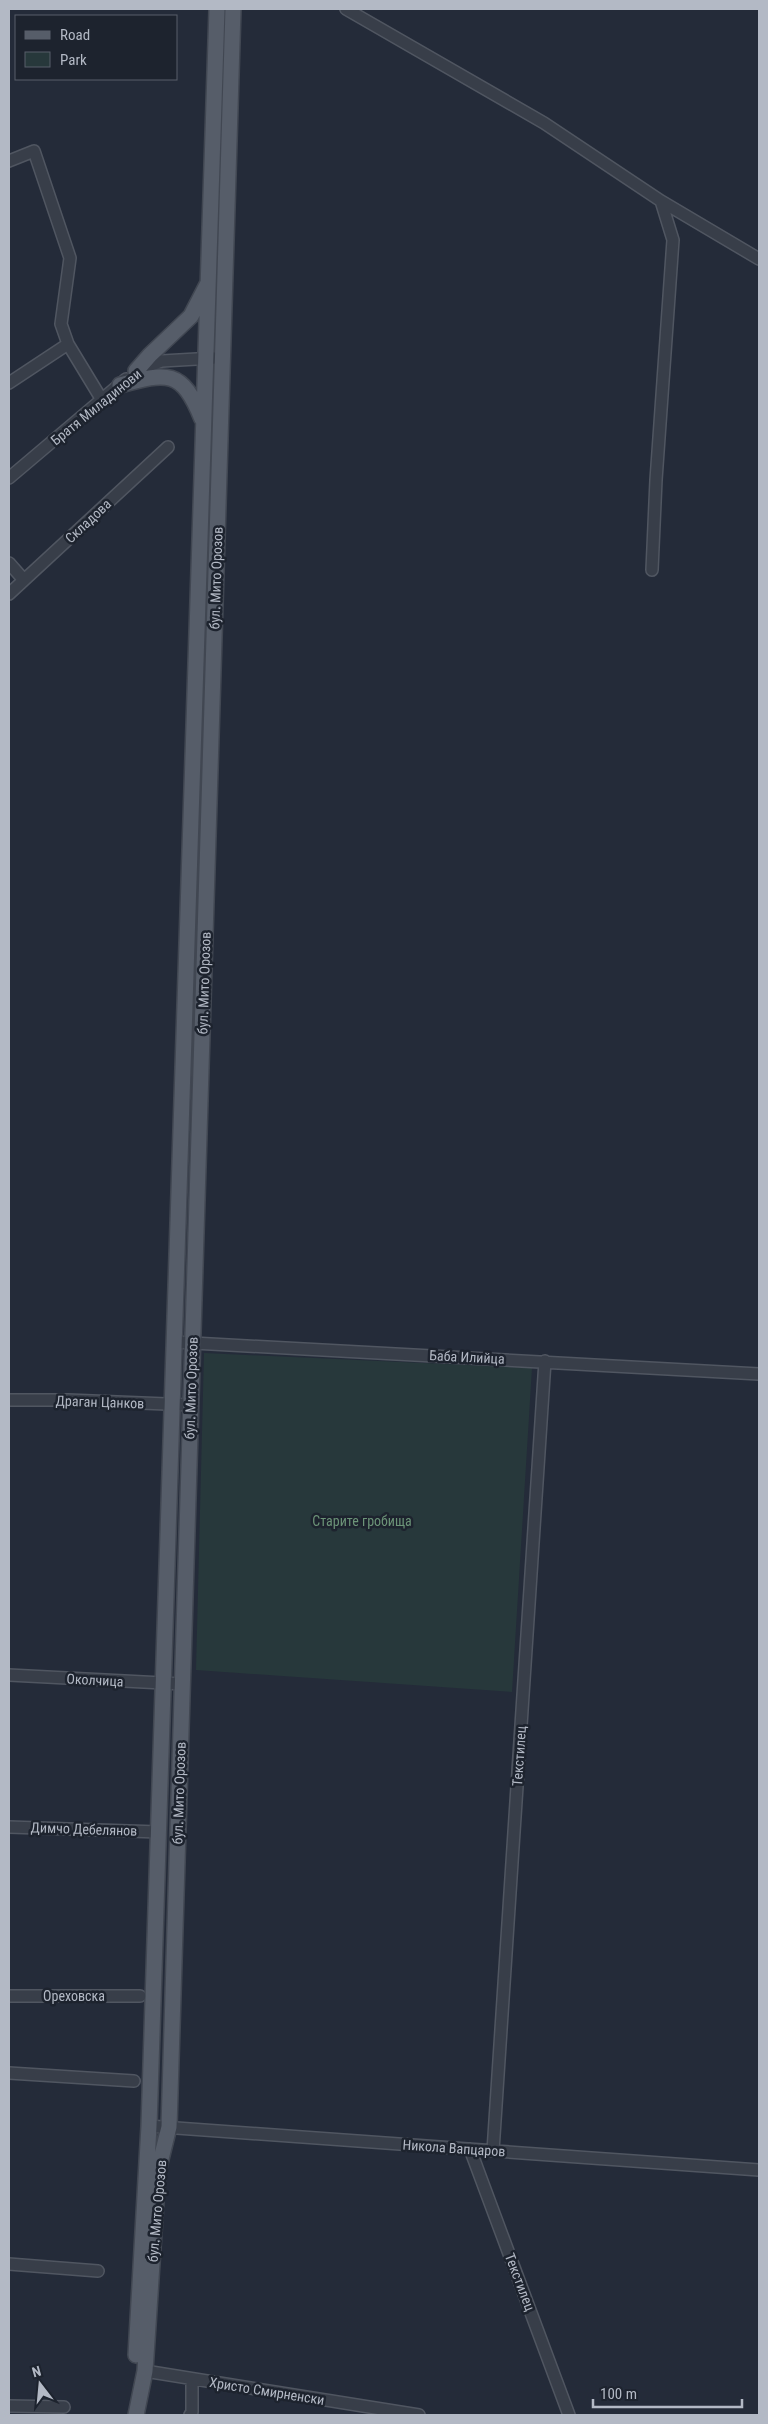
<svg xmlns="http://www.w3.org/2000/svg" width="768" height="2424" font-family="'Roboto Condensed',sans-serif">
	<rect width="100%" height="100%" fill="#242b39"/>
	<!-- green -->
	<path fill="#27383b" d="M204 1353 532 1368 512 1692 196 1670Z"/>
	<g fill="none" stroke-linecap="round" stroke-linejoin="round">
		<defs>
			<path id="minor" d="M346 9 544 123 661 201 759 259
				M9 161 34 151 70 258 61 324 68 344 102 400
				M139 370 162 361 214 358
				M9 383 68 344
				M9 478 126 379
				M9 563 24 580
				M652 570 656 480 673 240 661 201
				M9 594 168 447
				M175 1342 759 1374
				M9 1400H68L191 1405
				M9 1675 182 1684
				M9 1827 159 1832
				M9 1996H140
				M9 2073 134 2081
				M149 2126 759 2170
				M470 2149 569 2415
				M493 2151 545 1361
				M9 2264 98 2271
				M145 2371 419 2415
				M9 2406 64 2407
				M190 2415 192 2412V2379"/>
			<path id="major" d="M136 371 150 355 191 316 207 285
				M120 385C167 372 182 369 202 419
				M136 2355 149 2126 217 9
				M136 2415 145 2371 158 2171 169 2127 233 9"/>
		</defs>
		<!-- minor casing -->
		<use href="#minor" stroke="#505661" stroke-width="14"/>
		<!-- major casing -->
		<use href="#major" stroke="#414752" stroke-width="18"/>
		<!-- minor -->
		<use href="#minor" stroke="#383e49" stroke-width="11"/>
		<!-- major -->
		<use href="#major" stroke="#565d69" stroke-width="15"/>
	</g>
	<g text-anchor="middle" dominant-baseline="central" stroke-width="5" stroke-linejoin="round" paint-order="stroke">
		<!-- street labels -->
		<g font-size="14" fill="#b3b9c5" stroke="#1d232e">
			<text transform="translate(96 407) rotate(-39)">Братя Миладинови</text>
			<text transform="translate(88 521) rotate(-43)">Складова</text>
			<text transform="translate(216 578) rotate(-88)">бул. Мито Орозов</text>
			<text transform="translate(204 983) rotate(-88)">бул. Мито Орозов</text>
			<text transform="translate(467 1357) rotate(3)">Баба Илийца</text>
			<text transform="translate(191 1388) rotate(-88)">бул. Мито Орозов</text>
			<text transform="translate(100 1402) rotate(2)">Драган Цанков</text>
			<text transform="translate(95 1680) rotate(3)">Околчица</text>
			<text transform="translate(519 1756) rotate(-86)">Текстилец</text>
			<text transform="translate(179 1793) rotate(-88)">бул. Мито Орозов</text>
			<text transform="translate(84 1829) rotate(2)">Димчо Дебелянов</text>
			<text x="74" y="1996">Ореховска</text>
			<text transform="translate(454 2148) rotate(4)">Никола Вапцаров</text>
			<text transform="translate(157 2211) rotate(-85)">бул. Мито Орозов</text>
			<text transform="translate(520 2282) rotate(69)">Текстилец</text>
			<text transform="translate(267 2391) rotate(9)">Христо Смирненски</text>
		</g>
		<!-- park labels -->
		<g font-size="14" fill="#6c9478" stroke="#1d232e">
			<text x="362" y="1521">Старите гробища</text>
		</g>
	</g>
	<!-- border -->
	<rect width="768" height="2424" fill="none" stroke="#b3b9c5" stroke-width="20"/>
	<!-- legend -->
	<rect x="15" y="15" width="162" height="65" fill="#1d232e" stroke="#595f6a"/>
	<rect x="25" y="31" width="25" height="8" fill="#565d69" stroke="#595f6a"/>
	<text x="60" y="40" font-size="15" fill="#b3b9c5">Road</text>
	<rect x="25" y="52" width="25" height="15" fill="#27383b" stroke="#595f6a"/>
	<text x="60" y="65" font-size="15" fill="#b3b9c5">Park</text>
	<!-- north arrow -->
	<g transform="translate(40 2384) rotate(344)" stroke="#1d232e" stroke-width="4" paint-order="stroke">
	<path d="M0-4L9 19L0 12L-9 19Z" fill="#b3b9c5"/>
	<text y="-8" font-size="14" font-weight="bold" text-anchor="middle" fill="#b3b9c5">N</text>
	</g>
	<!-- scale -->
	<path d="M593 2399v8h149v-8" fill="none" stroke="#b3b9c5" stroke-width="2.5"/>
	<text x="600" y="2399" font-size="15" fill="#b3b9c5" stroke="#1d232e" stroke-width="4" paint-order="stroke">100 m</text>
</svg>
